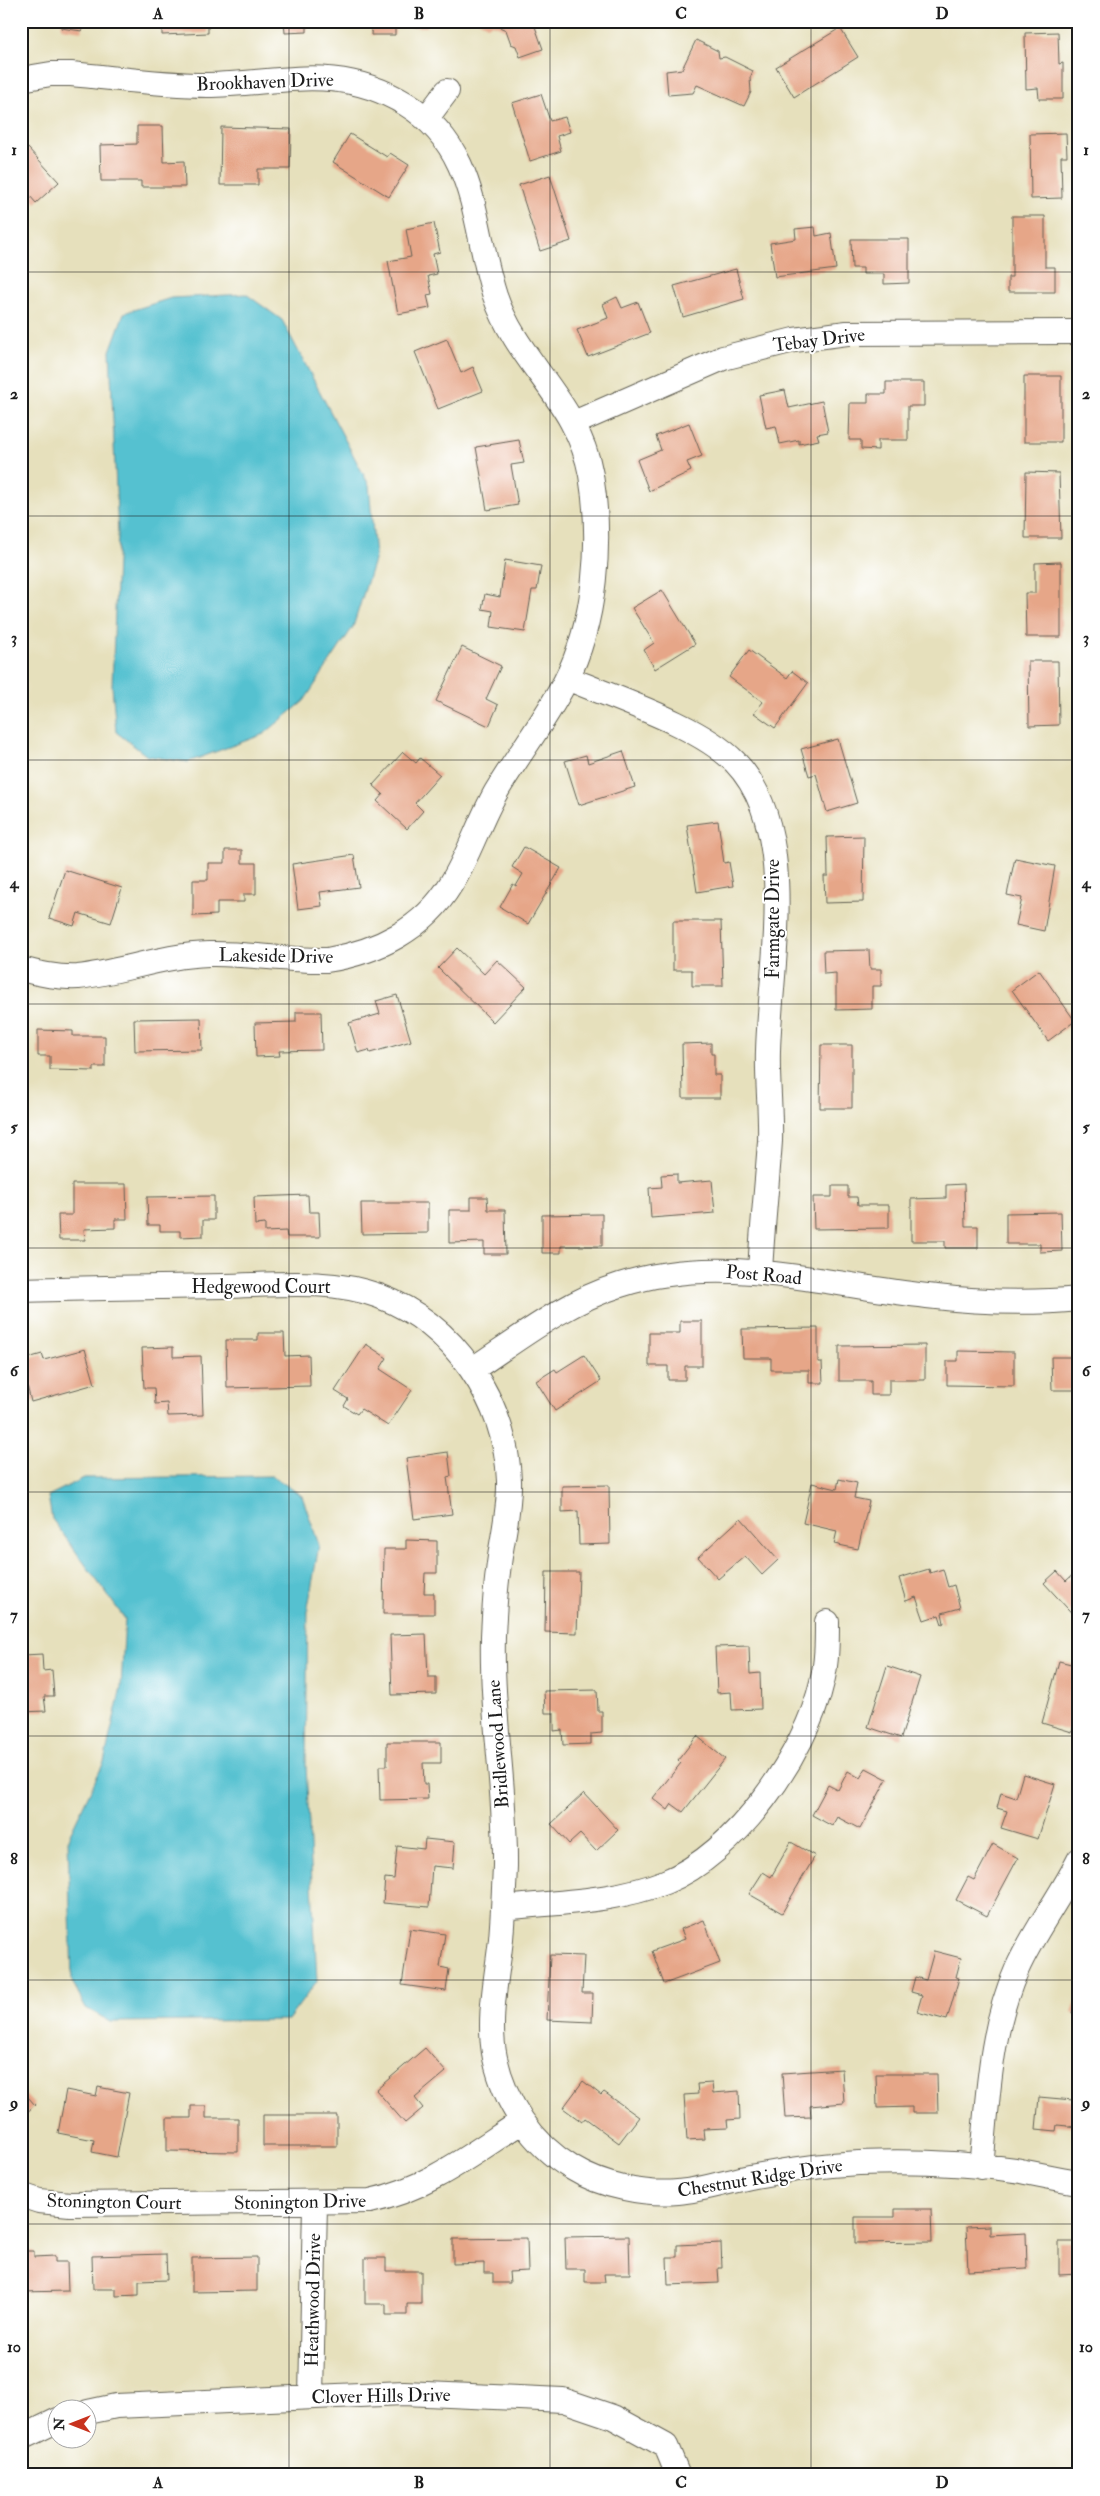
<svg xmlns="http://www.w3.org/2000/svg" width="1100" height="2496" font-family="'IM FELL Double Pica',serif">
	<rect width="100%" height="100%" fill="#fff"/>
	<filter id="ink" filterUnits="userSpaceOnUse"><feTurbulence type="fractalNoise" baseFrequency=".02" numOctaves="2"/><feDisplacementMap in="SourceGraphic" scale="10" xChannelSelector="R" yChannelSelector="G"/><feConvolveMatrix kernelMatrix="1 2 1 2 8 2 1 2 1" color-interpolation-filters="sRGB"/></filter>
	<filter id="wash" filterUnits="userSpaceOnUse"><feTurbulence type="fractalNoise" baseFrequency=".0096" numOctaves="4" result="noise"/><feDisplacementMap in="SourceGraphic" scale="20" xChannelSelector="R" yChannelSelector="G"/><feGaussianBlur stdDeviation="1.12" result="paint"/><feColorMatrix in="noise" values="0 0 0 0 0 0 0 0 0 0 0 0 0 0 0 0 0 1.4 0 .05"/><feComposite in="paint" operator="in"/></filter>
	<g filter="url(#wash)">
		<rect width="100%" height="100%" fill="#e6e0bc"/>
		<!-- water -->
		<path fill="#55c1d0" stroke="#386e76" d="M246 294 282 320 369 485 375 557 353 627 304 701 264 734 188 762 147 756 116 732 112 686 118 535 110 351 124 313 171 298Z
			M273 1476 302 1496 319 1545 308 1607 306 1766 317 1981 288 2020 111 2022 86 2008 72 1981 68 1838 104 1762 121 1687 125 1619 52 1519 48 1496 84 1478Z"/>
		<g id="blocks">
			<!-- building -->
			<path fill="#e6a688" d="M62 21H96L95 25 83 23 82 31 61 28Z
				M162 21H221V25L208 26V33L162 35Z
				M284 21H307V32L285 33Z
				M372 21H427V27L395 26V35H371Z
				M478 21H533L543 49 520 57 516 46 511 44 506 30 493 24 487 26Z
				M840 28 858 57 794 97 776 67Z
				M1058 32 1059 64 1063 63V99H1039L1038 88 1026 89 1025 33Z
				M696 40 718 51 719 58 725 57 753 71 750 78 751 92 744 106 697 85 693 93 668 95 666 71 682 69Z
				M541 94 550 121 565 117 570 132 557 136 561 151 530 161 512 103Z
				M137 126H163L164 162 184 161 185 187H141V181H101L100 145 137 144Z
				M221 127 291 129 290 169H258V185H220Z
				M1066 133 1067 156H1061L1062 198 1031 199 1030 134Z
				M350 134 387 157 390 153 409 165 389 197 333 162Z
				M28 148 59 182 36 203 30 196 21 204V154Z
				M550 175 571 241 540 251 519 185Z
				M1012 216H1045V267H1055V292H1008V277H1012Z
				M434 223 440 252 433 254 437 274 428 276 432 294 427 295 430 308 398 314 388 261 411 257 406 229Z
				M815 227 816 236 831 233 836 269 775 277 770 243 796 239 795 229Z
				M851 239H909V283L884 284V274H863V268H852Z
				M736 269 744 299 683 317 674 286Z
				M617 297 622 308 638 302 650 333 588 357 577 330 608 318 603 304Z
				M447 339 461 373 473 367 483 391 438 409 415 352Z
				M1024 376H1061V442H1024Z
				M886 382H924V406H908V440H878V450L861 449V440H849L850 403H868V394H886Z
				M785 390 789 408 822 401 828 432 817 434 819 440 799 444V440L780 444 776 426 766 428 759 395Z
				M689 423 702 456 687 462 691 471 649 491 637 460 661 450 656 436Z
				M519 440 524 463 511 465 518 505 487 510 476 447Z
				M1026 472 1059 473 1061 538H1025Z
				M505 560 541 566 537 590H532L525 632 491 627 493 611 482 609 485 594 500 597Z
				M1061 562V637H1026L1025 593H1035V563Z
				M662 590 695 644 655 669 644 650 654 643 632 608Z
				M462 647 501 666 486 699 498 705 489 726 436 701Z
				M749 650 787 678 792 671 808 683 775 728 754 713 763 702 729 677Z
				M1028 661H1058L1059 725 1029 726Z
				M838 739 857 803 827 812 816 774 809 776 801 749Z
				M623 751 635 787 579 805 565 761 586 755 588 763Z
				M403 752 416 763 420 758 440 775 415 803 423 811 407 829 377 801 383 794 373 785Z
				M718 821 724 863 729 862 733 886 697 892 687 825Z
				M864 836 863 902 825 903 824 876H828L827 837Z
				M524 847 561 868 528 924 500 907 513 884 516 886 523 874 512 867Z
				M225 850H242V863H256V894H244V902H217V915L193 916V880H208V863H225Z
				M354 855 359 887 320 892 322 906 298 909 292 864Z
				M1015 858 1055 866 1044 931 1016 925 1022 898 1007 895Z
				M65 870 122 888 111 923 78 913 74 926 49 918Z
				M673 921H721L723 986H692V970H673Z
				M457 948 484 974 497 960 526 987 493 1022 438 968Z
				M869 950 870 969H881V986H872V1009L836 1010V973L824 974 823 951Z
				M1039 970 1075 1021 1048 1041 1012 990Z
				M397 995 411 1041 370 1053 369 1050 358 1053 349 1023 380 1014 376 1001Z
				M296 1012H321L322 1050 279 1051 280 1056 256 1057 255 1023 296 1022Z
				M201 1018 202 1050 135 1051 134 1019Z
				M38 1030 73 1031V1036H105V1067H94V1071L50 1070V1056H38Z
				M711 1043V1054H714V1075H720V1098H683L682 1044Z
				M821 1045H852V1108H820Z
				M677 1174V1183L712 1180 715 1213 651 1218 649 1188 662 1187 661 1175Z
				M72 1184H126L127 1219H115V1228L84 1229 85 1240H59L58 1215H72Z
				M964 1184 965 1226H978V1248H945V1241H911V1199L946 1198V1185Z
				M832 1186H848V1197H857L858 1205H889V1228L814 1229 813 1197H832Z
				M308 1195 309 1212H319L320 1237H287L286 1231 265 1232V1224L255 1225 254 1197Z
				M214 1196V1220H203V1236L180 1237V1231H160V1225H148L147 1197Z
				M471 1197H487L488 1210H505L506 1254H484V1242L449 1243V1210H471Z
				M361 1203H428V1233L362 1234Z
				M1061 1212 1062 1251 1040 1252V1244H1006V1213Z
				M602 1214V1246H561V1253H542V1215Z
				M680 1321H702V1366H685V1380H668V1366H649V1333H680Z
				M818 1328V1362H822L823 1383H809V1370H771V1358H743L742 1329Z
				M258 1333H284L285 1356 309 1355 310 1386 227 1388 226 1340H258Z
				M366 1344 387 1358 380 1369 412 1390 388 1426 361 1409 357 1414 344 1406 348 1399 335 1391Z
				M925 1345V1380H889V1395H871V1381H839V1346Z
				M173 1347V1357L201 1356 203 1415 168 1416 167 1403 155 1404 154 1388H144L142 1348Z
				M85 1349 95 1384 31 1402 21 1360 42 1354 44 1360Z
				M958 1351 1014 1352V1386L947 1385V1361H958Z
				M584 1355 601 1381 555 1411 536 1381 555 1369 557 1372Z
				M1051 1357H1079V1390H1052Z
				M448 1452 451 1476 447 1477 452 1514 414 1519 406 1458Z
				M839 1479 857 1483 854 1498 869 1501 858 1549 834 1544 837 1531 803 1523 812 1483 837 1489Z
				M609 1485 610 1544 579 1545 578 1511 562 1512V1486Z
				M741 1518 778 1560 762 1575 745 1556 718 1579 698 1557Z
				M406 1540 437 1541V1573H425L424 1593H434V1614H383L384 1549H406Z
				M929 1569 930 1573 943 1569 948 1587 954 1585 960 1608 942 1613 944 1623 942 1624 939 1615 924 1620 916 1597 906 1601 899 1578Z
				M1079 1569V1621L1044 1583 1057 1571 1066 1581Z
				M546 1572H579L577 1633 545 1632Z
				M426 1634 428 1677H436V1694L392 1695 390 1635Z
				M749 1646 750 1674 760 1673 761 1709 732 1710 731 1692 717 1693 715 1647Z
				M21 1649H24V1655L42 1654 43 1671 52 1670 54 1696H44L46 1711 21 1712Z
				M1059 1661 1079 1666V1708L1072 1732 1042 1723Z
				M887 1666 920 1677 901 1738 868 1727Z
				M597 1690 598 1711H602V1733L591 1734V1744L563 1745 562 1730 554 1731V1713H545L544 1691Z
				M697 1736 725 1759 683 1812 672 1804 668 1810 653 1798 681 1763 678 1760Z
				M387 1742H441V1763H423L424 1784H427L428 1799 380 1800 379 1766H387Z
				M866 1768 887 1779 860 1829 837 1817 832 1826 812 1815 828 1785 838 1790 848 1771 860 1778Z
				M1023 1774 1055 1784 1038 1839 1001 1828 1007 1811 997 1808 1001 1793 1016 1798Z
				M584 1793 618 1830 596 1851 580 1834 569 1844 551 1824Z
				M425 1839 455 1842 453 1868 432 1866 429 1907 383 1903 385 1878 394 1879 397 1846 424 1849Z
				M791 1842 815 1856 782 1913 749 1894 763 1872 771 1877Z
				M993 1844 1018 1858 987 1916 956 1900 968 1877 974 1880Z
				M704 1920 720 1963 664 1984 652 1951 685 1939 681 1929Z
				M410 1929 445 1934 440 1967 449 1969 446 1991 402 1985Z
				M934 1951 961 1958 956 1977 959 1978 947 2020 917 2012 922 1995 911 1992 915 1977 926 1980Z
				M550 1955 584 1956 582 1993H593L592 2022 547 2020Z
				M1079 1995V2015L1072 2013Z
				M425 2048 446 2072 415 2098 423 2108 405 2123 376 2090Z
				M842 2069 844 2103 810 2106 811 2117 785 2118 782 2073Z
				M876 2074H937L938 2113H912V2107L877 2108Z
				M583 2081 601 2095 604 2092 639 2117 619 2143 585 2118 582 2122 563 2108Z
				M1075 2082H1079V2127L1057 2125 1056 2131 1036 2129 1039 2097 1073 2100Z
				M712 2083 713 2093 739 2091 740 2119 727 2120 728 2128 703 2129 704 2139 687 2140 684 2095 698 2094 697 2084Z
				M98 2087 129 2093 117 2157 92 2152 94 2140 58 2133 66 2090 96 2096Z
				M21 2089 35 2105 21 2118Z
				M191 2106H206V2118H238V2152L167 2151V2118H191Z
				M263 2115H337V2146H263Z
				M895 2209H931L932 2242 855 2243V2217H895Z
				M990 2226V2235L1026 2233 1027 2268 968 2271 966 2227Z
				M629 2236 630 2274H604L605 2282H585V2269H566L565 2237Z
				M1077 2236H1079V2274L1059 2275V2242H1077Z
				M527 2238 528 2271 509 2272 510 2283H493V2273H484V2263L453 2264V2239Z
				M721 2243 722 2268H718L719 2283 668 2285 667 2257H677V2245Z
				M21 2251H34V2257L55 2256V2262H67L68 2291 21 2292Z
				M166 2254 167 2280 139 2281V2295L116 2296V2289H93L92 2256Z
				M257 2257V2291L192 2292V2258Z
				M365 2258H386V2271H421V2304H407V2315H386V2304H365Z"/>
		</g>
	</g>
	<g filter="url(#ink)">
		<use href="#blocks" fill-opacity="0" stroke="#636154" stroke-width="1"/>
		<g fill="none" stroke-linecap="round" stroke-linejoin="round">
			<defs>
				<path id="minor" d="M21 79 51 74H71C116 78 161 85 207 85 281 84 337 62 406 104 479 149 472 225 495 296 518 364 578 401 591 475 602 540 596 623 565 682 545 721 518 755 496 792 479 822 469 855 451 884 424 929 377 952 327 960 288 961 249 953 209 954 164 955 122 972 78 977 59 978 39 974 21 969
					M426 119 447 91
					M574 423 723 358 794 340 847 333 1079 332
					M567 678C616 699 699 725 735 762 800 829 770 965 768 1051 767 1081 771 1111 770 1141 767 1185 762 1229 760 1273
					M21 1290C89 1288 156 1287 224 1286 274 1285 330 1278 379 1296 454 1324 506 1401 509 1481 510 1511 501 1542 498 1572 495 1593 494 1615 493 1636 491 1713 506 1789 505 1866 504 1890 503 1915 501 1939 497 1977 487 2020 495 2058 505 2103 532 2144 572 2168 601 2186 644 2195 678 2192 702 2190 726 2182 750 2177 786 2170 822 2165 859 2163 911 2161 964 2163 1015 2170 1037 2174 1058 2179 1079 2182
					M473 1369C520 1338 565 1302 620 1285 720 1252 826 1285 927 1296 977 1302 1029 1304 1079 1299
					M504 1908C557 1902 614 1902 665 1882 735 1855 806 1754 822 1682 827 1662 827 1642 827 1622
					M981 2167C988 2101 989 2031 1017 1969 1034 1931 1060 1898 1079 1860
					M21 2195 39 2201 70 2204 370 2201C428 2189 473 2153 521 2122
					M311 2397 315 2204
					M88 2412 116 2406 404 2393 563 2400 613 2417 666 2446 678 2475
					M21 2438 58 2420"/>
			</defs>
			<!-- minor casing -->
			<use href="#minor" stroke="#636154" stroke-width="26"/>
			<!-- minor -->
			<use href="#minor" stroke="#fff" stroke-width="24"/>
		</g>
	</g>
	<!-- grid -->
	<path fill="none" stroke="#1c1c1c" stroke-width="1" stroke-opacity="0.55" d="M289 21V2475M550 21V2475M811 21V2475M21 272H1079M21 516H1079M21 760H1079M21 1004H1079M21 1248H1079M21 1492H1079M21 1736H1079M21 1980H1079M21 2224H1079"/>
	<g text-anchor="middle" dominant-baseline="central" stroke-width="4" stroke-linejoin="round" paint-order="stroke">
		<!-- street labels -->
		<g font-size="19" fill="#1c1c1c" stroke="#fff">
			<text transform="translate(265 82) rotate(-2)">Brookhaven Drive</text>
			<text transform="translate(819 340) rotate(-7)">Tebay Drive</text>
			<text transform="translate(773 919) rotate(-90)">Farmgate Drive</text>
			<text transform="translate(276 956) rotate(1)">Lakeside Drive</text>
			<text transform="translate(764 1275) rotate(5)">Post Road</text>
			<text x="261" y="1287">Hedgewood Court</text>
			<text transform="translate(498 1744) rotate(-94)">Bridlewood Lane</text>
			<text transform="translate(760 2178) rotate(-9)">Chestnut Ridge Drive</text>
			<text transform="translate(114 2202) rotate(1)">Stonington Court</text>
			<text transform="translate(300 2202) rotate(-1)">Stonington Drive</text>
			<text transform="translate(313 2300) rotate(-89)">Heathwood Drive</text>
			<text transform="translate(381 2396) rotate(-1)">Clover Hills Drive</text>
		</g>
	</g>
	<!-- margin -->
	<rect width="1100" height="2496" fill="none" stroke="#fff" stroke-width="55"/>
	<!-- north arrow -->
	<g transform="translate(72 2424) rotate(270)"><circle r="24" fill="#ffffff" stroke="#a4a4a4"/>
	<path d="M0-4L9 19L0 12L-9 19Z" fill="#c8321e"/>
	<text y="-8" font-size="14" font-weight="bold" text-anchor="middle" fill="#1c1c1c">N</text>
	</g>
	<rect x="28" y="28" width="1044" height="2440" fill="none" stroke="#1c1c1c" stroke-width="2"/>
	<g font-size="16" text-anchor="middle" font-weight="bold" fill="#1c1c1c">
		<text x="158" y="19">A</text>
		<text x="419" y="19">B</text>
		<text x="681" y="19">C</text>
		<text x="942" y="19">D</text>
		<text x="14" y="155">1</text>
		<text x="1086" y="155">1</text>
		<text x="14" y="399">2</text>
		<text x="1086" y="399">2</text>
		<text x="14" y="643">3</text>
		<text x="1086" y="643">3</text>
		<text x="14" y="888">4</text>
		<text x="1086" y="888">4</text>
		<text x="14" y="1132">5</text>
		<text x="1086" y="1132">5</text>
		<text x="14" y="1376">6</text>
		<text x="1086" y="1376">6</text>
		<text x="14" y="1620">7</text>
		<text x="1086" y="1620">7</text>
		<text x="14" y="1864">8</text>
		<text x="1086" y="1864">8</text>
		<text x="14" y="2108">9</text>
		<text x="1086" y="2108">9</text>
		<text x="14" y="2352">10</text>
		<text x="1086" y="2352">10</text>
		<text x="158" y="2488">A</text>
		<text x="419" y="2488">B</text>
		<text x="681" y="2488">C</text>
		<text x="942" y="2488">D</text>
	</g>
</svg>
